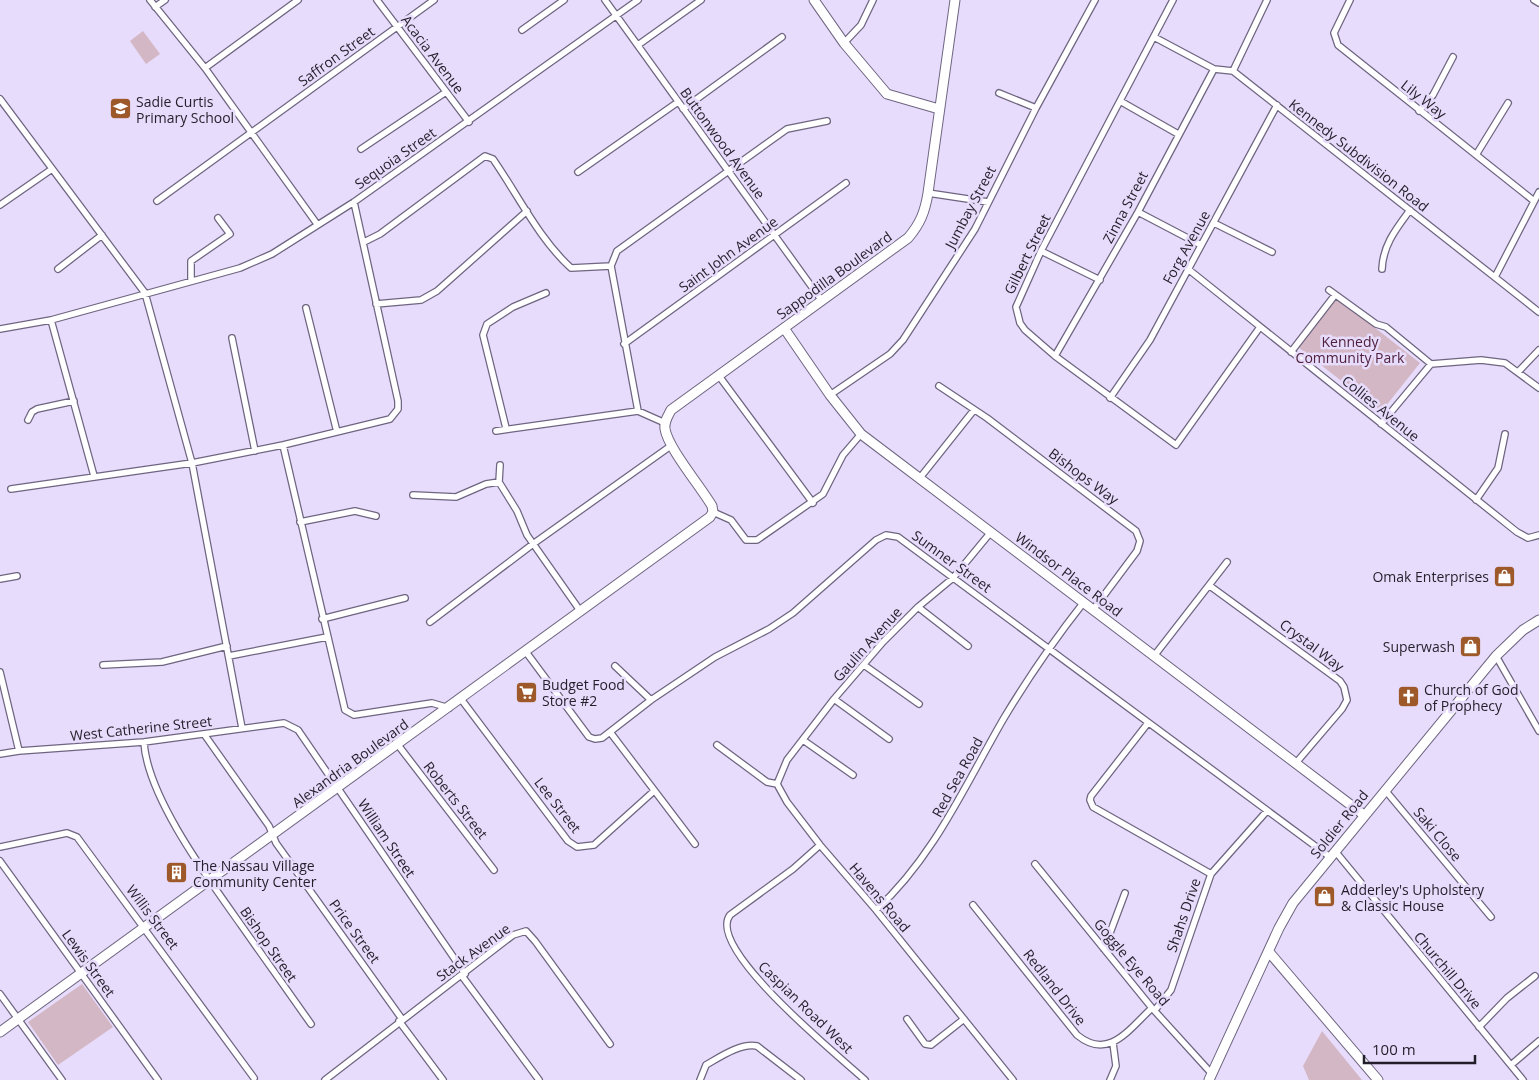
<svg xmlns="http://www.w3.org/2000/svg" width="1539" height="1080" font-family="'Open Sans',sans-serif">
	<rect width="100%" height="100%" fill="#e7dcfb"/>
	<!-- green -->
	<path fill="#d4b7c5" d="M143 31 160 54 146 64 130 41Z
		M1337 298 1420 363 1381 412 1298 347Z
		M82 984 113 1027 58 1065 28 1022Z
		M1322 1031 1362 1080H1309L1303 1066Z"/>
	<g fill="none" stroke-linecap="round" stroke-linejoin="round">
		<defs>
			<path id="street" d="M150 0 205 68 317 224
				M377 0 469 122
				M605 0 822 301
				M1173 0 1041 251 1016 307 1020 323 1025 330 1055 356 1176 445 1260 327
				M1350 0 1334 33 1338 45 1534 201
				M1534 0 1539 3
				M155 7 165 0
				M522 30 564 0
				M1154 37 1214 69 1233 71 1539 312
				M844 43 861 25 873 0
				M638 45 701 0
				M205 68 298 0
				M1233 71 1267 0
				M999 93 1036 108
				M0 99 145 293 192 463 242 728
				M1120 101 1178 134
				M683 109 782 37
				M1419 111 1433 95 1453 57
				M361 149 446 92
				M1476 155 1508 103
				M578 172 678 102
				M928 193 988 202
				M157 201 434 0
				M0 205 52 169
				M1138 212 1201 245
				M1214 223 1272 252
				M364 242 380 234 485 156 493 159C518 195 539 239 571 268L611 266
				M1041 251 1100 280
				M58 269 102 235
				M1188 269 1517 532 1528 538 1539 535
				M1382 269C1383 245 1396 229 1410 210
				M1495 277 1539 192
				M191 281V261L230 234 218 218
				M1329 290 1376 324 1386 327 1431 364
				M376 304 421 300 437 291 527 211
				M306 308 337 432
				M51 320 94 476
				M0 329 51 320 240 268 272 254 354 202 638 0
				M232 338 255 451
				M624 344 846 183
				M1291 352 1335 295
				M1055 356 1138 212 1214 69
				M1519 371 1539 350
				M719 376 813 503
				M939 386 987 418 1136 531 1140 541 1137 551 1093 610
				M830 395 890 354 903 340 975 229 1036 108 1095 0
				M1110 398 1150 340 1277 105
				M638 411 611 266 617 251 787 129 827 121
				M28 420 32 412 37 409 74 401
				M1381 424 1431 364 1481 360 1505 363 1539 388
				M506 428 483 335 487 324 513 307 546 293
				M496 431 638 411 665 423
				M283 445 345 710 354 715 432 703 449 708
				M919 479 974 410
				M499 482 500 465
				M11 489 192 463 283 445 390 419 398 409V401L354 202
				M413 495 456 497 486 484 499 482 517 511 527 535 581 612
				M1476 500 1498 468 1505 434
				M713 512 731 520 746 540H757L823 494 843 455 861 434
				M300 522 355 511 376 516
				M0 579 17 576
				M1210 586 1340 681 1344 687 1347 700 1342 709 1295 764
				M918 607 968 646
				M322 619 405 598
				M430 622 533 544 672 445
				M526 652 589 737 595 739 602 738 651 700 715 657 769 629 793 613 876 540 886 535 898 537 1330 857
				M229 656 327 637
				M1154 656 1227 562
				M1496 656 1539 731
				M103 665 162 662 227 646
				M864 665 919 704
				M615 666 651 700
				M0 672 19 751
				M461 699 568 841 577 847 594 845 654 791
				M834 699 889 739
				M1148 723 1091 796 1090 800 1093 807 1211 874
				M610 732 695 844
				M204 734 269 826 276 843 402 1019
				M803 740 853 775
				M144 742C147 797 210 881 241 925 264 958 288 991 311 1024
				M398 745 494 870
				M717 745 767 782 777 784
				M0 754 19 751 144 742 284 723 298 730 465 974
				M777 784 787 802 820 845 876 910 1013 1080
				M777 784 787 760 834 699 883 642 918 607 953 578 991 532
				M1385 790 1491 917
				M820 845 793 869 730 915C705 948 840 1057 865 1080
				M0 847 67 833 77 837 254 1078
				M1335 851 1523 1080
				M0 861 158 1080
				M1035 864 1152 1008 1212 1074
				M973 905 1077 1035C1109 1061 1129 1029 1152 1008
				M876 910C934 857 965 785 1004 718 1028 678 1054 640 1084 602
				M1104 949 1125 893
				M462 976 539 1080
				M0 994 62 1080
				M1155 1010 1171 990 1211 874 1266 812
				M907 1019 925 1044 931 1045 964 1019
				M399 1021 443 1080
				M1479 1027 1507 998 1535 976
				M1511 1065 1539 1041
				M325 1080 513 935 526 931 535 941 610 1044
				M700 1080 706 1065C720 1057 740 1043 757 1046L801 1080
				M1110 1080 1116 1066 1113 1043"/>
			<path id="secondary" d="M814 0 844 43 887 94 939 109
				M784 328 830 395 861 434 1364 815
				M1269 952 1378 1080
				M0 1032 710 517 713 512 712 506C701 487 668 448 665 429 664 421 668 416 671 410L908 238C920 224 925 212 928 193L955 0
				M1209 1080 1279 928 1293 903 1496 656 1523 630 1539 620"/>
		</defs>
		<!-- street casing -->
		<use href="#street" stroke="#6e6580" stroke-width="8"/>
		<!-- secondary casing -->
		<use href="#secondary" stroke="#6e6580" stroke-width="11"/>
		<!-- street -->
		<use href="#street" stroke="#fff" stroke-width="5.5"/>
		<!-- secondary -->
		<use href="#secondary" stroke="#fff" stroke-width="9"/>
	</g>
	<!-- icons -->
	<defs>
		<symbol id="school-square" viewBox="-11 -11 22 22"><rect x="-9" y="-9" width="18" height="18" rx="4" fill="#9d592a" stroke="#e7dcfb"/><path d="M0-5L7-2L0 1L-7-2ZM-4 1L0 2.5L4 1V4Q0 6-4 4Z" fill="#fff"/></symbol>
		<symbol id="shop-square" viewBox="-11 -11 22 22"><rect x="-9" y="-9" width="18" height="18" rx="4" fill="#9d592a" stroke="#e7dcfb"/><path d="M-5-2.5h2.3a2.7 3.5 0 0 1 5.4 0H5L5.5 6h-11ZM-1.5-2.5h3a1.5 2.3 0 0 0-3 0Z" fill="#fff"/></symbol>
		<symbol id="supermarket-square" viewBox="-11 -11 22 22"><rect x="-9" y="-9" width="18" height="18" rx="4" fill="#9d592a" stroke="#e7dcfb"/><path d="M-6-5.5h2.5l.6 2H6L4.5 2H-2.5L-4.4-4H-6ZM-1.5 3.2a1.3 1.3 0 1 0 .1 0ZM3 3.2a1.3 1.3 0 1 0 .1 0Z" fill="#fff"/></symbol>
		<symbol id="church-square" viewBox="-11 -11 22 22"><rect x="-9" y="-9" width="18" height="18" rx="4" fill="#9d592a" stroke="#e7dcfb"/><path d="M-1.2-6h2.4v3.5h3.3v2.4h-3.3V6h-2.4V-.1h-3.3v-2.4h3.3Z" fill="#fff"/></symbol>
		<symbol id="building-square" viewBox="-11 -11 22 22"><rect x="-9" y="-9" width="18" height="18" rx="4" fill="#9d592a" stroke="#e7dcfb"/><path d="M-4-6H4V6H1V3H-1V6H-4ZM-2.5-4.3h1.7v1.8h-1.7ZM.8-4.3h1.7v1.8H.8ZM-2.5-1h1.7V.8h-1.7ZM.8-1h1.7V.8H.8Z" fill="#fff"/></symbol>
	</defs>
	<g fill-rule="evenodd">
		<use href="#school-square" x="108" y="96" width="25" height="25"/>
		<use href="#shop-square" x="1492" y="564" width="25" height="25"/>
		<use href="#shop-square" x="1458" y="634" width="25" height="25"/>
		<use href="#supermarket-square" x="514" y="680" width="25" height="25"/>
		<use href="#church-square" x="1396" y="684" width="25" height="25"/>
		<use href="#building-square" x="164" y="860" width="25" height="25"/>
		<use href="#shop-square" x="1312" y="884" width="25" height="25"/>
	</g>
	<g text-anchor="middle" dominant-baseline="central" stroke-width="5" stroke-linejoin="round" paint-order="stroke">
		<!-- street labels -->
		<g font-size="14" fill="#231f2a" stroke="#e7dcfb">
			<text transform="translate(433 54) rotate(53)">Acacia Avenue</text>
			<text transform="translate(336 56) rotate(-36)">Saffron Street</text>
			<text transform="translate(1424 99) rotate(38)">Lily Way</text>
			<text transform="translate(723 143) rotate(54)">Buttonwood Avenue</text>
			<text transform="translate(1359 155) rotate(38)">Kennedy Subdivision Road</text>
			<text transform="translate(395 158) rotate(-35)">Sequoia Street</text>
			<text transform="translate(970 207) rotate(-62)">Jumbay Street</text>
			<text transform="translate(1125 207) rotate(-62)">Zinna Street</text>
			<text transform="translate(1186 247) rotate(-61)">Forg Avenue</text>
			<text transform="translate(728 254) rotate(-36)">Saint John Avenue</text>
			<text transform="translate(1027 254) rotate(-64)">Gilbert Street</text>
			<text transform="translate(834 275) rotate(-36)">Sappodilla Boulevard</text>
			<text transform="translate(1381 408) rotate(39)">Collies Avenue</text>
			<text transform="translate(1084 476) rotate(37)">Bishops Way</text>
			<text transform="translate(952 561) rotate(36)">Sumner Street</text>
			<text transform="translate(1069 574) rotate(37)">Windsor Place Road</text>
			<text transform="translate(867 644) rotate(-48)">Gaulin Avenue</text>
			<text transform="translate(1312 645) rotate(37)">Crystal Way</text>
			<text transform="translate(141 728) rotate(-6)">West Catherine Street</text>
			<text transform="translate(350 763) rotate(-36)">Alexandria Boulevard</text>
			<text transform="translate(957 777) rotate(-61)">Red Sea Road</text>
			<text transform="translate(456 800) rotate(52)">Roberts Street</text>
			<text transform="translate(558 805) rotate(52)">Lee Street</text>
			<text transform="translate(1339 824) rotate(-51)">Soldier Road</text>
			<text transform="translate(1438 834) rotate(50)">Saki Close</text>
			<text transform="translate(387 838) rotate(56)">William Street</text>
			<text transform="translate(880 897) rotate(50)">Havens Road</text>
			<text transform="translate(1183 915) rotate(-71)">Shahs Drive</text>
			<text transform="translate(153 917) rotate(53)">Willis Street</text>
			<text transform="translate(355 931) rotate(54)">Price Street</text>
			<text transform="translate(269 944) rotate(55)">Bishop Street</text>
			<text transform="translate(473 952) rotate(-36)">Stack Avenue</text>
			<text transform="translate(1132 962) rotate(50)">Goggle Eye Road</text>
			<text transform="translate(89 963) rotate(54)">Lewis Street</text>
			<text transform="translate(1448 970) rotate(50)">Churchill Drive</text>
			<text transform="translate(1055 987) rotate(52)">Redland Drive</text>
			<text transform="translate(806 1007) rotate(44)">Caspian Road West</text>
		</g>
		<!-- poi labels -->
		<g font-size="14" fill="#231f2a" stroke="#e7dcfb" text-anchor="start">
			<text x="136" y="101">Sadie Curtis<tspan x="136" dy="16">Primary School</tspan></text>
			<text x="1489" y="576" text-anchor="end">Omak Enterprises</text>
			<text x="1455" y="646" text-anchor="end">Superwash</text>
			<text x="542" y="684">Budget Food<tspan x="542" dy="16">Store #2</tspan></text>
			<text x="1424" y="689">Church of God<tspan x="1424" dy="16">of Prophecy</tspan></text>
			<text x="193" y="865">The Nassau Village<tspan x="193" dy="16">Community Center</tspan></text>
			<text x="1341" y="889">Adderley's Upholstery<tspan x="1341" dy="16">&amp; Classic House</tspan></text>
		</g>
		<!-- park labels -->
		<g font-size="14" fill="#50213c" stroke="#e7dcfb">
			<text x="1350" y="341">Kennedy<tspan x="1350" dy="16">Community Park</tspan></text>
		</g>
	</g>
	<!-- scale -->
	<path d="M1364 1055v8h111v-8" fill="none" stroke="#231f2a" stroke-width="2.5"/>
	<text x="1372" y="1055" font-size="15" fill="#231f2a" stroke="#e7dcfb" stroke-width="4" paint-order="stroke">100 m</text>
</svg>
